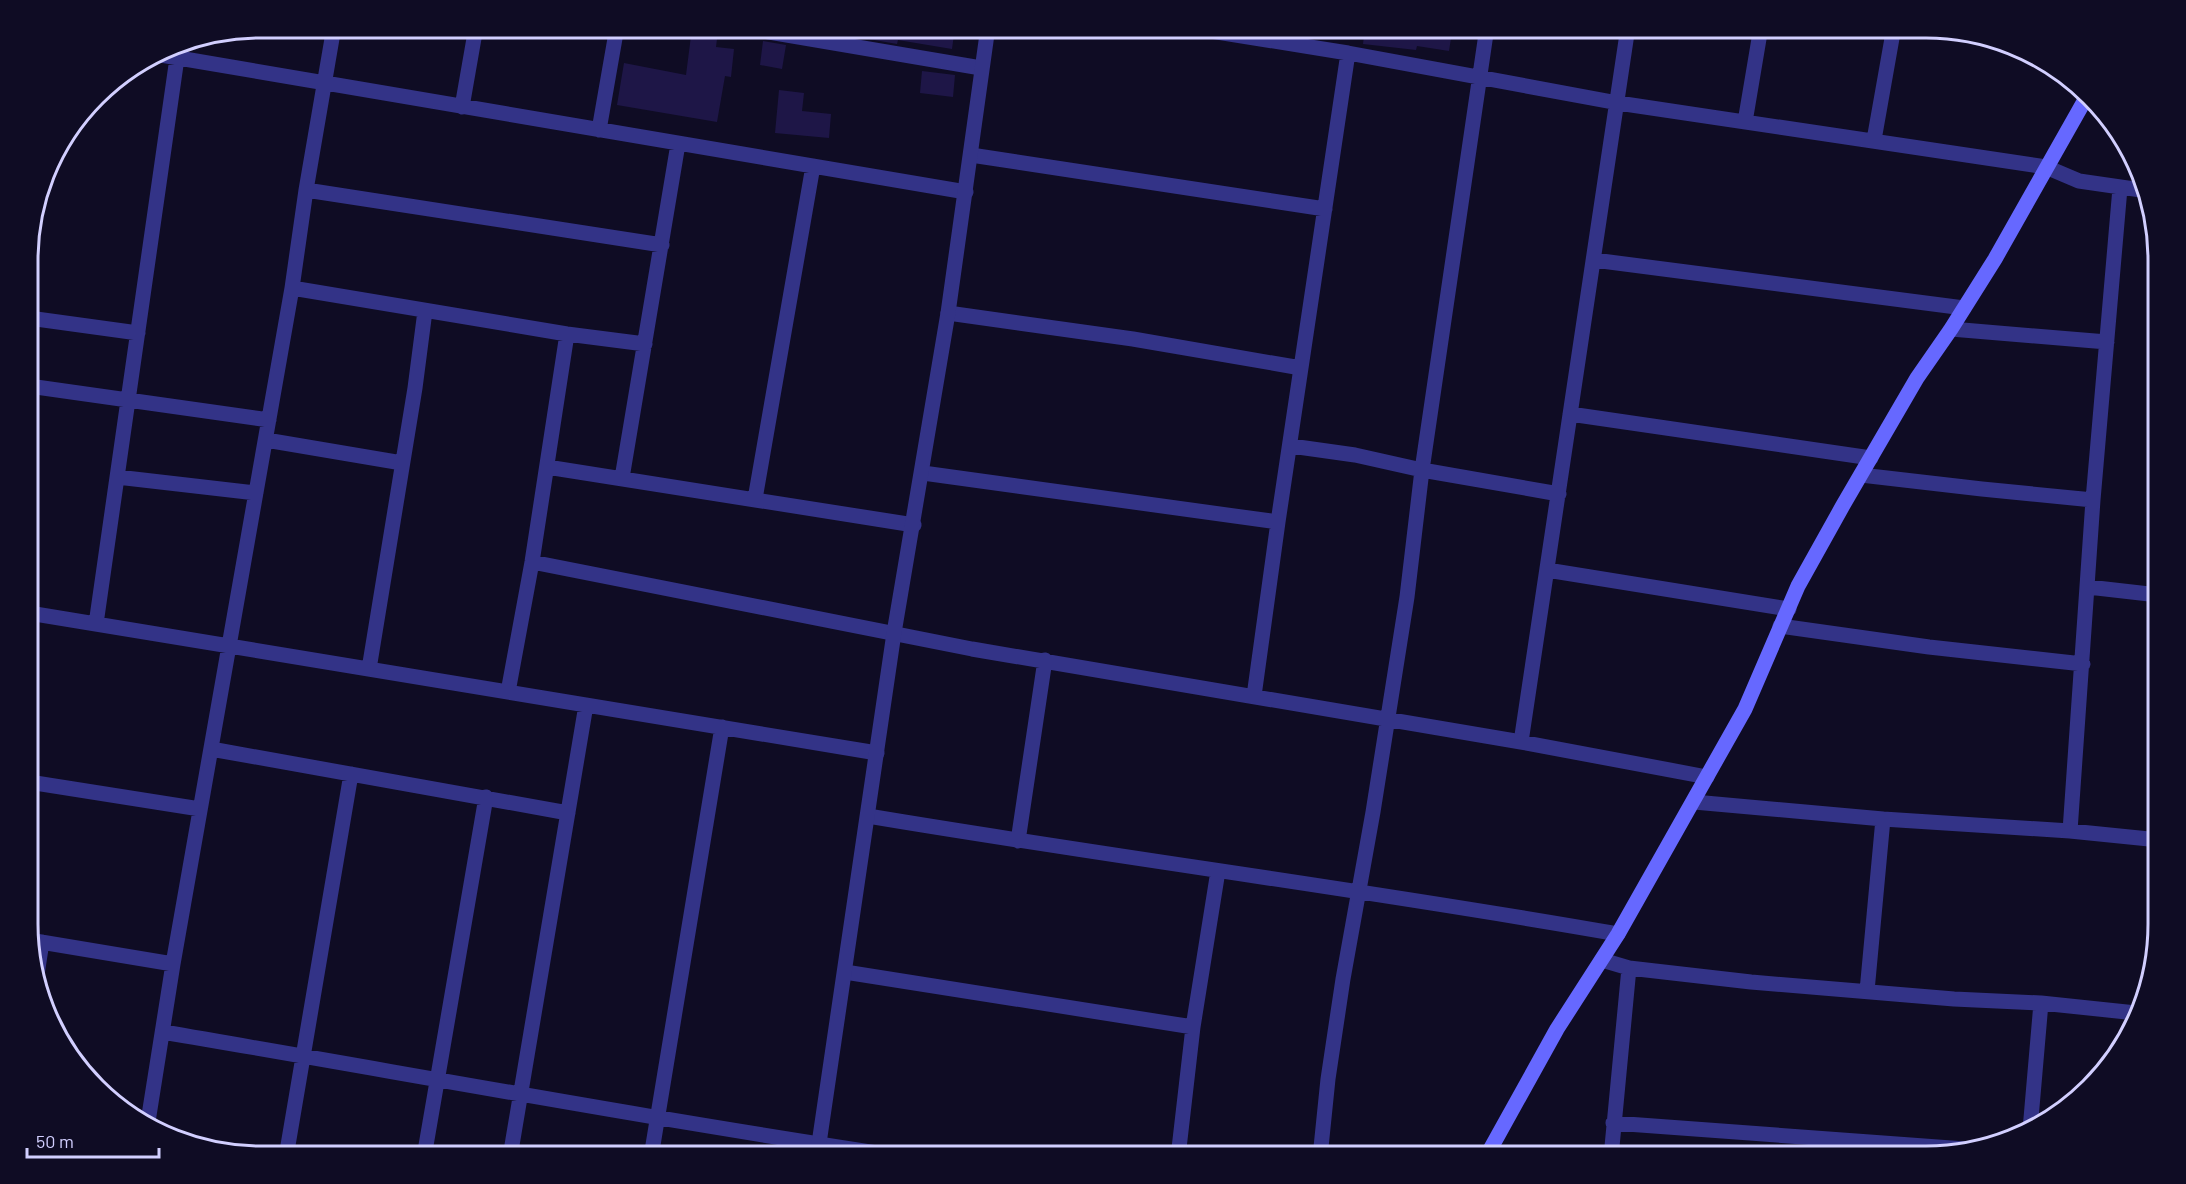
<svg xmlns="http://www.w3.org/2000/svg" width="2186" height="1184" font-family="Barlow,sans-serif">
	<rect width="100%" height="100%" fill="#0f0c24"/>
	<!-- building -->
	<path fill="#1e1647" d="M846 27H955L952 49 898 40 897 44 846 35Z
		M1365 27H1424L1452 32 1449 51 1417 46 1416 50 1363 44Z
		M691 36 717 39 716 47 734 49 731 77 725 76 717 122 617 105 624 63 686 75Z
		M763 41 786 45 782 69 760 65Z
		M922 71 955 75 953 97 920 93Z
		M779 90 804 93 802 111 831 114 829 138 775 133Z"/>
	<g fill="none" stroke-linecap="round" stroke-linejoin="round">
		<!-- minor -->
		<path stroke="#333387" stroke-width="15" d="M739 27 981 68
			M1186 27 1348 53 1618 103 2046 167 2079 181 2148 191
			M155 54 966 192
			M462 107 476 27
			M1745 122 1761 27
			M599 130 617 27
			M1874 140 1894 27
			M971 155 1325 209
			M306 190 662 245
			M29 242 32 218
			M1594 260 1964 308
			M292 288 567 334 645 344
			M948 313 1133 339 1301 368
			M29 318 138 333
			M1951 329 2107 342
			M29 386 269 420
			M1570 414 1871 458
			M266 440 402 463
			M1291 446 1355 455 1422 470 1559 494
			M547 467 914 525
			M923 473 1278 522
			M1861 475 1982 489 2093 500
			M117 477 256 493
			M622 478 678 144
			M755 499 813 166
			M532 562 972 649 1521 742 1707 777
			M1547 570 1789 609
			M2088 587 2158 595
			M29 613 877 753
			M96 624 177 58
			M1780 626 1929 647 2083 664
			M369 669 415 388 425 311
			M508 692 532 562 567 334
			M1254 696 1278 522 1348 53
			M1521 742 1628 27
			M211 749 568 813
			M29 782 200 809
			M1694 802 1883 819 2070 831 2159 840
			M868 816C1118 858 1369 890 1618 934
			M2070 831 2093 500 2120 188
			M1018 841 1045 660
			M29 940 173 964
			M1602 960 1629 968 1751 982 1954 999 2041 1003 2136 1013
			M845 972 1193 1027
			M37 975 42 942
			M1867 991 1883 819
			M163 1032C410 1074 657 1120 904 1157
			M1613 1123 1965 1149
			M147 1128 173 964 292 288 306 190 334 27
			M2030 1130 2041 1003
			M286 1157 351 774
			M424 1157 486 797
			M510 1157 586 705
			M651 1157 722 727
			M1178 1157 1193 1027 1218 871
			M1320 1157 1328 1079 1343 979 1373 812 1407 597 1422 470 1487 27
			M1611 1157 1629 968"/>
		<!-- tertiary -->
		<path stroke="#333387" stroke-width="15" d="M817 1157 894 633 948 313 988 27"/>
		<!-- secondary -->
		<path stroke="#6668ff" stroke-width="15" d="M1486 1157 1557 1029 1618 934 1745 709 1798 586 1842 507 1917 378 1951 329 1995 259 2086 98"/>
	</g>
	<!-- crop -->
	<path d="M0 0H2186V1184H0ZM260 38H1926A222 222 0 0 1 2148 260V924A222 222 0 0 1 1926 1146H260A222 222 0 0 1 38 924V260A222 222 0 0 1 260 38Z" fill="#0f0c24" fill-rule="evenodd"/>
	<path fill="none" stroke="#d2cfff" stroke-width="3" d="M260 38H1926A222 222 0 0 1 2148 260V924A222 222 0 0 1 1926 1146H260A222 222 0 0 1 38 924V260A222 222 0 0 1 260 38Z"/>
	<!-- scale -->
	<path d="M27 1148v9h132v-9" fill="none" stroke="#d2cfff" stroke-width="3"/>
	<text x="36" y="1148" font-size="18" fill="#d2cfff" stroke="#0f0c24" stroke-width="4.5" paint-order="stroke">50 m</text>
</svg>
